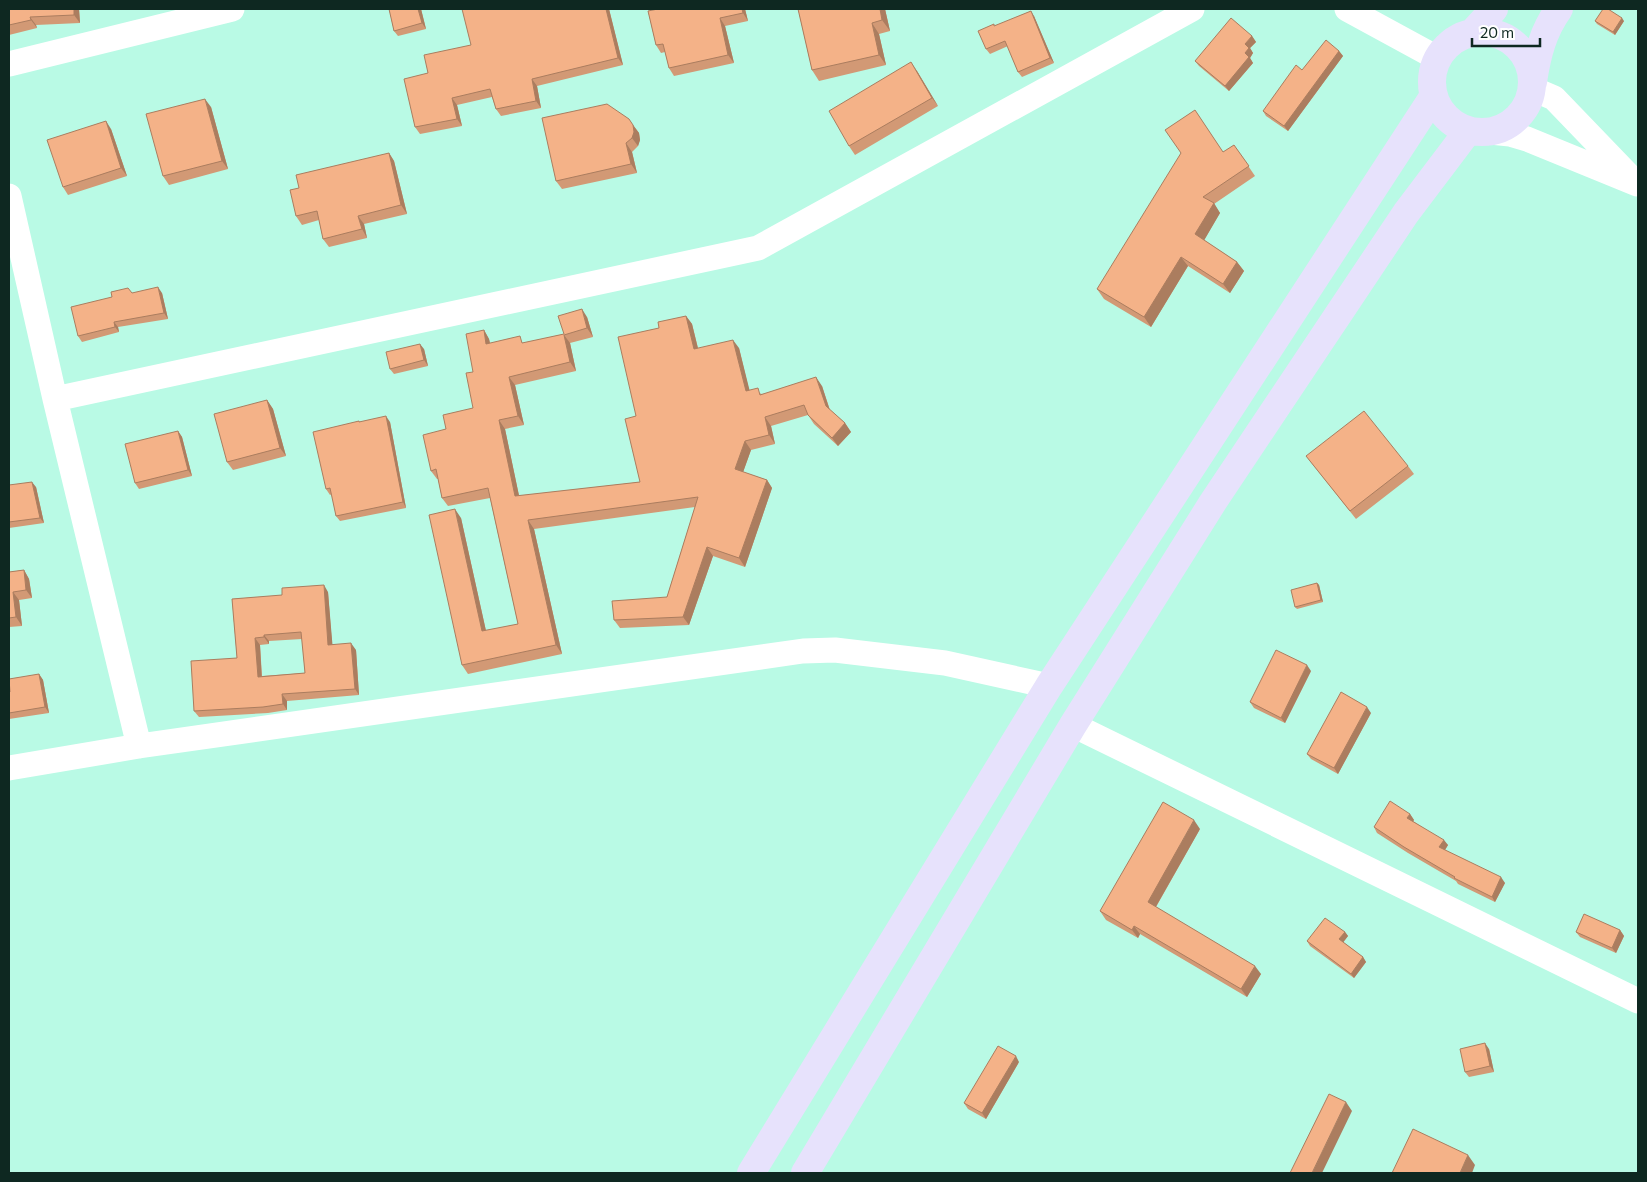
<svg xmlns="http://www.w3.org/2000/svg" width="1647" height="1182" font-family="Commissioner,sans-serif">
	<rect width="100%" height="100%" fill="#b9fae5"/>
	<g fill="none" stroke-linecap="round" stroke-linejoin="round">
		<!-- minor -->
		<path stroke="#fff" stroke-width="25" d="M1347 9 1437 58
			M9 64 232 9
			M1531 93 1540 92 1554 98 1631 178
			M1490 132 1510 134 1527 139 1637 184
			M9 196 55 399 139 746
			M55 399 758 248 1192 9
			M1073 725 1638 1001
			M9 768 139 746 803 651 835 650 945 663 1049 686"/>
		<!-- secondary -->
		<path stroke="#e7e2fc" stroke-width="28" d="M1432 82a50 50 0 1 1 100 0a50 50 0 1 1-100 0Z
			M1473 32 1494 9
			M1533 82C1537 55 1543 31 1559 9
			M751 1173 1049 686 1433 97
			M805 1173 1073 725 1213 502 1406 213 1468 131"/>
	</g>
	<!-- wall -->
	<path fill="#d29975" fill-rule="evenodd" d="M9 9H79L80 23 36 25 37 28 9 35Z
		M389 9H421L426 29 398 36 394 31Z
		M609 9 623 65 537 86 541 108 501 116 496 109 492 97 457 105 462 126 420 134 415 127 428 73Z
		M745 9 748 21 725 26 734 63 674 76 669 68 665 52 661 53 656 45 648 11Z
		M798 9H885L890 31 879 34 886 65 819 81 812 70Z
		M1034 16 1054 63 1022 77 1018 72 1008 46 990 54 986 49 995 26Z
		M1595 21H1624L1615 35 1597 24Z
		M1252 36 1256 42 1250 48 1253 53 1250 58 1253 63 1229 91 1199 66 1195 61Z
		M1339 51 1343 56 1288 131 1266 116 1263 111Z
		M917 71 938 106 855 155 849 146Z
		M211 107 228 169 169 185 163 176Z
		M633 125 639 133 640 140 638 146 632 152 637 173 562 189 556 181Z
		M111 129 127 176 68 195 63 187Z
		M1234 145 1255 176 1214 204 1220 213 1204 240 1237 262 1244 271 1230 293 1188 266 1151 327 1104 299 1097 289 1224 152Z
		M389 153 394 161 407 214 364 224 367 238 329 247 323 239 319 220 302 225 296 216 299 188Z
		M132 293H162L168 319 118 327 119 332 82 342 78 336Z
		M686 316 692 324 698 348H739L749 390 762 394 822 386 830 410 845 423 851 432 838 446 814 424 808 415 771 426 775 444 751 450 743 472 767 480 772 488 745 567 713 556 689 625 620 628 614 620 667 597 695 507 534 529 562 654 468 674 462 665 461 518 486 631 518 624 490 498 448 506 442 498 438 479H437L431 471 446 429 473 408V372L484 330 489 339 490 343H525L564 334 587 317 593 337 570 343 576 371 515 385 524 425 505 429 519 496 640 482 636 416 659 328Z
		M424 349 428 366 394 374 390 369Z
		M267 400 273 409 286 456 233 470 227 462Z
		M360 422H390L406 508 340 521 336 516 332 494 330 495 326 489Z
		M178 431 182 437 192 476 139 489 135 483Z
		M1306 456 1408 466 1414 474 1356 519Z
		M9 485 36 487 44 523 9 528Z
		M9 562 10 572 24 570 29 579 32 598 19 600 22 626 9 627Z
		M1317 583 1319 585 1323 602 1297 609 1295 607Z
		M328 592 332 644 356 650 359 695 287 701V710L268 713 199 717 194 711 237 658 232 599ZM302 639 305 673 262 676 260 645 269 644V641Z
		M1311 671 1285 723 1254 708 1250 702Z
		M39 674 43 680 49 713 9 719V692Z
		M1371 713 1338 774 1311 759 1307 754Z
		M1410 814 1414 820 1413 821 1448 845 1445 850 1505 883 1495 902 1458 884 1456 881 1408 853 1377 833 1374 827Z
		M1200 829 1156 907 1261 974 1247 997 1140 934 1138 938 1106 920 1100 911Z
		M1620 930 1624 936 1616 953 1580 937 1576 932Z
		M1345 932 1348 936 1343 942 1363 957 1366 962 1354 978 1310 946 1307 941Z
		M1489 1049 1494 1072 1469 1077 1465 1072Z
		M1019 1062 986 1119 968 1109 964 1103Z"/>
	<!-- shaded-wall -->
	<path fill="#ab7d5f" d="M74 9H79L80 23 74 15Z
		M418 9H421L426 29 422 23Z
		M606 9H609L623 65 618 58Z
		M742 9H745L748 21 743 13Z
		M880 9H885L890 31 882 20Z
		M1031 11 1034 16 1054 63 1050 58Z
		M30 17 36 25 37 28 31 20Z
		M720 18 725 26 734 63 728 55Z
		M1622 18 1624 21 1615 35 1613 32Z
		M872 23 879 34 886 65 879 55Z
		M1252 36 1256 42 1250 48 1253 53 1250 58 1253 63 1229 91 1225 86 1245 53V44Z
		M1339 51 1343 56 1288 131 1284 126Z
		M911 62 917 71 938 106 932 98Z
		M532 79 537 86 541 108 536 101Z
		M452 98 457 105 462 126 457 119Z
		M205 99 211 107 228 169 222 161Z
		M106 121 111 129 127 176 121 168Z
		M633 125 639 133 640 140 638 146 632 138Z
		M626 143 632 152 637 173 631 164Z
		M389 153 394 161 407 214 401 205Z
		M1214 203 1220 213 1202 244 1195 234Z
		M358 216 364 224 367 238 362 229Z
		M1181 257 1188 266 1151 327 1144 317Z
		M1237 262 1244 271 1230 293 1223 284Z
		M158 287 162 293 168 319 164 313Z
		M582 309 587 317 593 337 587 328Z
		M686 316 692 324 700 357 694 349Z
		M114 322 118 327 119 332 115 327Z
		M484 330 489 339 492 353 486 344Z
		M564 335 570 343 576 371 570 362Z
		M733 340 739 348 752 400 746 391Z
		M420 344 424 349 428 366 424 360Z
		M509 377 515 385 524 425 518 416Z
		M816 377 822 386 831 414 826 406Z
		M267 400 273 409 286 456 280 448Z
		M386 416 390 422 406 508 403 502Z
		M765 417 771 426 775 444 769 435Z
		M499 420 505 429 521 505 515 496Z
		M845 423 851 432 838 446 832 438Z
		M178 431 182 437 192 476 188 470Z
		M745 441 751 450 741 478 735 469Z
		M767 480 772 488 745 567 739 558Z
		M32 482 36 487 44 523 40 518Z
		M455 509 461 518 488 640 482 631Z
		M528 520 534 529 562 654 556 645Z
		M707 547 713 556 689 625 683 617Z
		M24 570 29 579 32 598 26 590Z
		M1317 583 1319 585 1323 602 1321 600Z
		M324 585 328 592 333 651 328 645Z
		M13 592 19 600 22 626 16 617Z
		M264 635 269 641V644L264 637Z
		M255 638 260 645 262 683 258 677Z
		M351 643 356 650 359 695 355 689Z
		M1307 665 1311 671 1285 723 1281 718Z
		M39 674 43 680 49 713 45 707Z
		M282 694 287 701V710L283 704Z
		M1367 707 1371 713 1338 774 1334 768Z
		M1410 814 1414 820 1411 824 1407 818Z
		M1194 820 1200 829 1154 910 1148 902Z
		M1444 840 1448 845 1443 853 1439 847Z
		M1501 877 1505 883 1495 902 1492 897Z
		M1134 926 1140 934 1138 938 1132 930Z
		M1620 930 1624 936 1616 953 1612 948Z
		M1345 932 1348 936 1342 944 1339 939Z
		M1363 957 1366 962 1354 978 1351 974Z
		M1255 966 1261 974 1247 997 1241 989Z
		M1485 1043 1489 1049 1494 1072 1490 1066Z
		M1016 1056 1019 1062 986 1119 982 1113Z
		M1346 1102 1352 1111 1322 1173H1312Z
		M1468 1155 1475 1165 1472 1173H1460Z"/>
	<!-- building -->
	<path fill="#f4b288" stroke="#ab7d5f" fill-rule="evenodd" d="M9 9H74V15L30 17 31 20 9 25Z
		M389 9H418L422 23 394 31Z
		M462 9H606L618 58 532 79 536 101 496 109 490 89 452 98 457 119 415 127 404 79 428 73 424 55 471 45Z
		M658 9H742L743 13 720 18 728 55 669 68 663 44 656 45 648 11Z
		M798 9H880L882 20 872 23 879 55 812 70Z
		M1603 9H1608L1622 18 1613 32 1595 21Z
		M1031 11 1050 58 1018 72 1005 41 986 49 978 31 994 24V26Z
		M1231 18 1252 36 1245 44 1249 48 1245 53 1249 57 1225 86 1195 61Z
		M1326 40 1339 51 1284 126 1263 111 1296 65 1302 70Z
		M911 62 932 98 849 146 829 111Z
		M205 99 222 161 163 176 146 114Z
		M607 104 629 119 633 125 634 132 632 138 626 143 631 164 556 181 542 118Z
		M1195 110 1223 152 1234 145 1249 166 1203 197 1214 203 1195 234 1237 262 1223 284 1181 257 1144 317 1097 289 1181 153 1165 130Z
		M106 121 121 168 63 187 47 140Z
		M389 153 401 205 358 216 362 229 323 239 317 211 296 216 290 190 299 188 296 175Z
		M158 287 164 313 114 322 115 327 78 336 71 307 112 297 111 292 128 288 132 293Z
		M582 309 587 328 564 335 570 362 509 377 518 416 499 420 515 496 640 482 625 419 636 416 618 337 659 328 658 322 686 316 694 349 733 340 746 391 758 388 760 395 816 377 826 406 845 423 832 438 808 415 804 405 765 417 769 435 745 441 735 469 767 480 739 558 707 547 683 617 614 620 612 601 667 597 698 497 528 520 556 645 462 665 429 515 455 509 482 631 518 624 488 488 442 498 436 469 431 471 423 435 446 429 443 415 473 408 466 373 473 372 466 334 484 330 486 344 520 336 522 343 564 334 558 316Z
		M420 344 424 360 390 369 386 352Z
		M267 400 280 448 227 462 214 414Z
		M1364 411 1408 466 1350 511 1306 456Z
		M386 416 403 502 336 516 330 488 326 489 313 432 359 421V422Z
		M178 431 188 470 135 483 125 444Z
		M32 482 40 518 9 522V485Z
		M24 570 26 590 13 592 16 617 9 618V572Z
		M1317 583 1321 600 1295 607 1291 590Z
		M324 585 328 645 351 643 355 689 282 694 283 704 263 707 194 711 191 661 237 658 232 599 282 595V588ZM301 632 305 673 258 677 255 638 264 637V635Z
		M1276 650 1307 665 1281 718 1250 702Z
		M39 674 45 707 9 713V692H10L9 679Z
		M1341 692 1367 707 1334 768 1307 754Z
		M1390 801 1410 814 1407 818 1444 840 1439 847 1501 877 1492 897 1454 878 1455 877 1404 847 1374 827Z
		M1163 802 1194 820 1148 902 1255 966 1241 989 1134 926 1132 930 1100 911Z
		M1584 914 1620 930 1612 948 1576 932Z
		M1325 918 1345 932 1339 939 1363 957 1351 974 1307 941Z
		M1485 1043 1490 1066 1465 1072 1460 1049Z
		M998 1046 1016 1056 982 1113 964 1103Z
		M1329 1094 1346 1102 1312 1173H1290Z
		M1413 1129 1468 1155 1460 1173H1392Z"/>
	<!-- border -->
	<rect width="1647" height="1182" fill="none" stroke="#0e2821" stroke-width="20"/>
	<!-- scale -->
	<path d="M1472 38v8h68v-8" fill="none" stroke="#0e2821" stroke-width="2.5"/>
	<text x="1480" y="38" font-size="15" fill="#0e2821" stroke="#ffffff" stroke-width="4" paint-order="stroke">20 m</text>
</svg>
